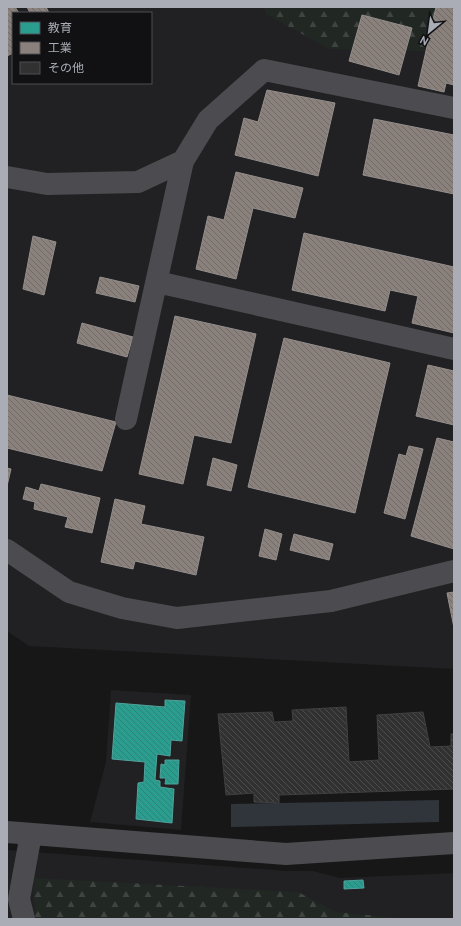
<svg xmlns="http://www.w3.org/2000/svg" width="461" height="926" font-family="Overpass,'Noto Sans JP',sans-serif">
	<defs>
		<pattern id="forest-firs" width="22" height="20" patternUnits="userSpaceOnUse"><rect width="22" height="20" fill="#212722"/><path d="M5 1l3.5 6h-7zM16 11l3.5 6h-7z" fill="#3f4440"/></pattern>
		<pattern id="schools-back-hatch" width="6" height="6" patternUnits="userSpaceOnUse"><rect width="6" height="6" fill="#2a9d8f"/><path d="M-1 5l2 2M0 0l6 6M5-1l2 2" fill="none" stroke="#2c8379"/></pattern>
		<pattern id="industry-back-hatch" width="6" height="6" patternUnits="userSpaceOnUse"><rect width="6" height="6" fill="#8a817c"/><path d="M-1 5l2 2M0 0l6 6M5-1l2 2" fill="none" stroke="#706a67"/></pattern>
		<pattern id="building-back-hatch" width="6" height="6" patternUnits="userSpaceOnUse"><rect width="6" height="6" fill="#313132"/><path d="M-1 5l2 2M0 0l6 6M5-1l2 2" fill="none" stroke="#4c4c4d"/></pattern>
	</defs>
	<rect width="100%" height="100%" fill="#171717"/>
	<!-- built -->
	<path fill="#212123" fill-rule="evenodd" d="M7 7H454V669L29 646 7 631ZM13 13H151V83H13Z
		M111 690 191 695 181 830 90 822 106 762Z
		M7 850 287 871H313L340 878 454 873V919H7Z"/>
	<!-- forest -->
	<path fill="url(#forest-firs)" d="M264 7H454V52L329 49 266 14Z
		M33 878 298 892 336 912 408 919H35Z"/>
	<!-- water -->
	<path fill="#2f353b" d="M439 800V822L231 827V804Z"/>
	<!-- schools -->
	<path fill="url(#schools-back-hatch)" stroke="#50a29b" d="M165 700 185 701 182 741 171 740 170 756 157 754 155 780 160 781V787L174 789 172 823 136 819 138 783 144 782 145 762 112 759 116 703 165 707Z
		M165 760H179L178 784H165L166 778H160L161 764 165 765Z
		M363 880 364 888 344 889V881Z"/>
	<!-- industry -->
	<path fill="url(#industry-back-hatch)" stroke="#948e8d" d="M7 7H15L19 13H13V53L7 56Z
		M27 7H46L49 13H30Z
		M436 7H454V85L446 83 444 92 418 86Z
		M362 15 412 28 399 75 349 61Z
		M267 90 335 103 318 176 235 155 244 118 258 122Z
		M374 119 454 135V194L363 175Z
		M236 172 303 188 295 218 253 208 236 279 196 269 208 216 224 220Z
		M304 233 454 267V333L412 323 418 296 390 290 385 311 292 290Z
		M33 236 56 242 44 295 23 289Z
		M100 277 139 286 135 302 96 293Z
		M175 316 256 334 231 443 194 435 183 484 139 474Z
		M82 323 133 337 127 357 77 343Z
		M284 338 390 363 355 513 248 487Z
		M428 365 454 371V425L416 416Z
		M7 395 116 422 102 471 7 448Z
		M437 438 454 442V549L411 536Z
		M409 446 423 449 405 519 384 513 399 454 406 456Z
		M213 458 237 465 231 491 207 485Z
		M7 468 11 469 7 486Z
		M41 484 100 498 92 533 65 527 68 517 34 509 35 502 23 499 26 487 39 491Z
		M115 499 145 506 141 524 204 537 196 575 135 561 133 569 101 562Z
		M265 529 282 534 276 560 259 556Z
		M294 534 333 544 329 560 290 550Z
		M454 592V628L447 593Z"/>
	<!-- building -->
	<path fill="url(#building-back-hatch)" stroke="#404043" d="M346 707 349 762 379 760 377 715 423 712 430 747 451 746V734H454V789L279 795V803L254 802V793L226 795 218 714 272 712 274 722 293 721 292 710Z"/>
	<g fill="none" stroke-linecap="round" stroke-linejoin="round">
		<!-- minor -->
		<path stroke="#4c4c50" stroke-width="22" d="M7 177 47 184 138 182 183 161 208 120 264 70 454 108
			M157 282 454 349
			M126 419 183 161
			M7 550 69 592 122 608 177 618 331 601 454 571
			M7 832 286 854 454 843
			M24 919 19 899 31 834"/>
	</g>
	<!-- border -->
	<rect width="461" height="926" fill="none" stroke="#aaadb6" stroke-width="16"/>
	<!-- legend -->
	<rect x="12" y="12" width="140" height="72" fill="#111113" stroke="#4e4f54"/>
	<rect x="20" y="22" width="20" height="12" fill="#2a9d8f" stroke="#4e4f54"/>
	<text x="48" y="32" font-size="12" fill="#aaadb6">教育</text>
	<rect x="20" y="42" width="20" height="12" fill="#8a817c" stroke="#4e4f54"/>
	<text x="48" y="52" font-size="12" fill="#aaadb6">工業</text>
	<rect x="20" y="62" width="20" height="12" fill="#313132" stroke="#4e4f54"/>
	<text x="48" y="72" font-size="12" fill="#aaadb6">その他</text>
	<!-- north arrow -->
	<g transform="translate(429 32) rotate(209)" stroke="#111113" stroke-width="3" paint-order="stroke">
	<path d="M0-3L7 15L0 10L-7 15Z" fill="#aaadb6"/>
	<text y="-6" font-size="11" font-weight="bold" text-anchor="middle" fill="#aaadb6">N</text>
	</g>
</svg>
